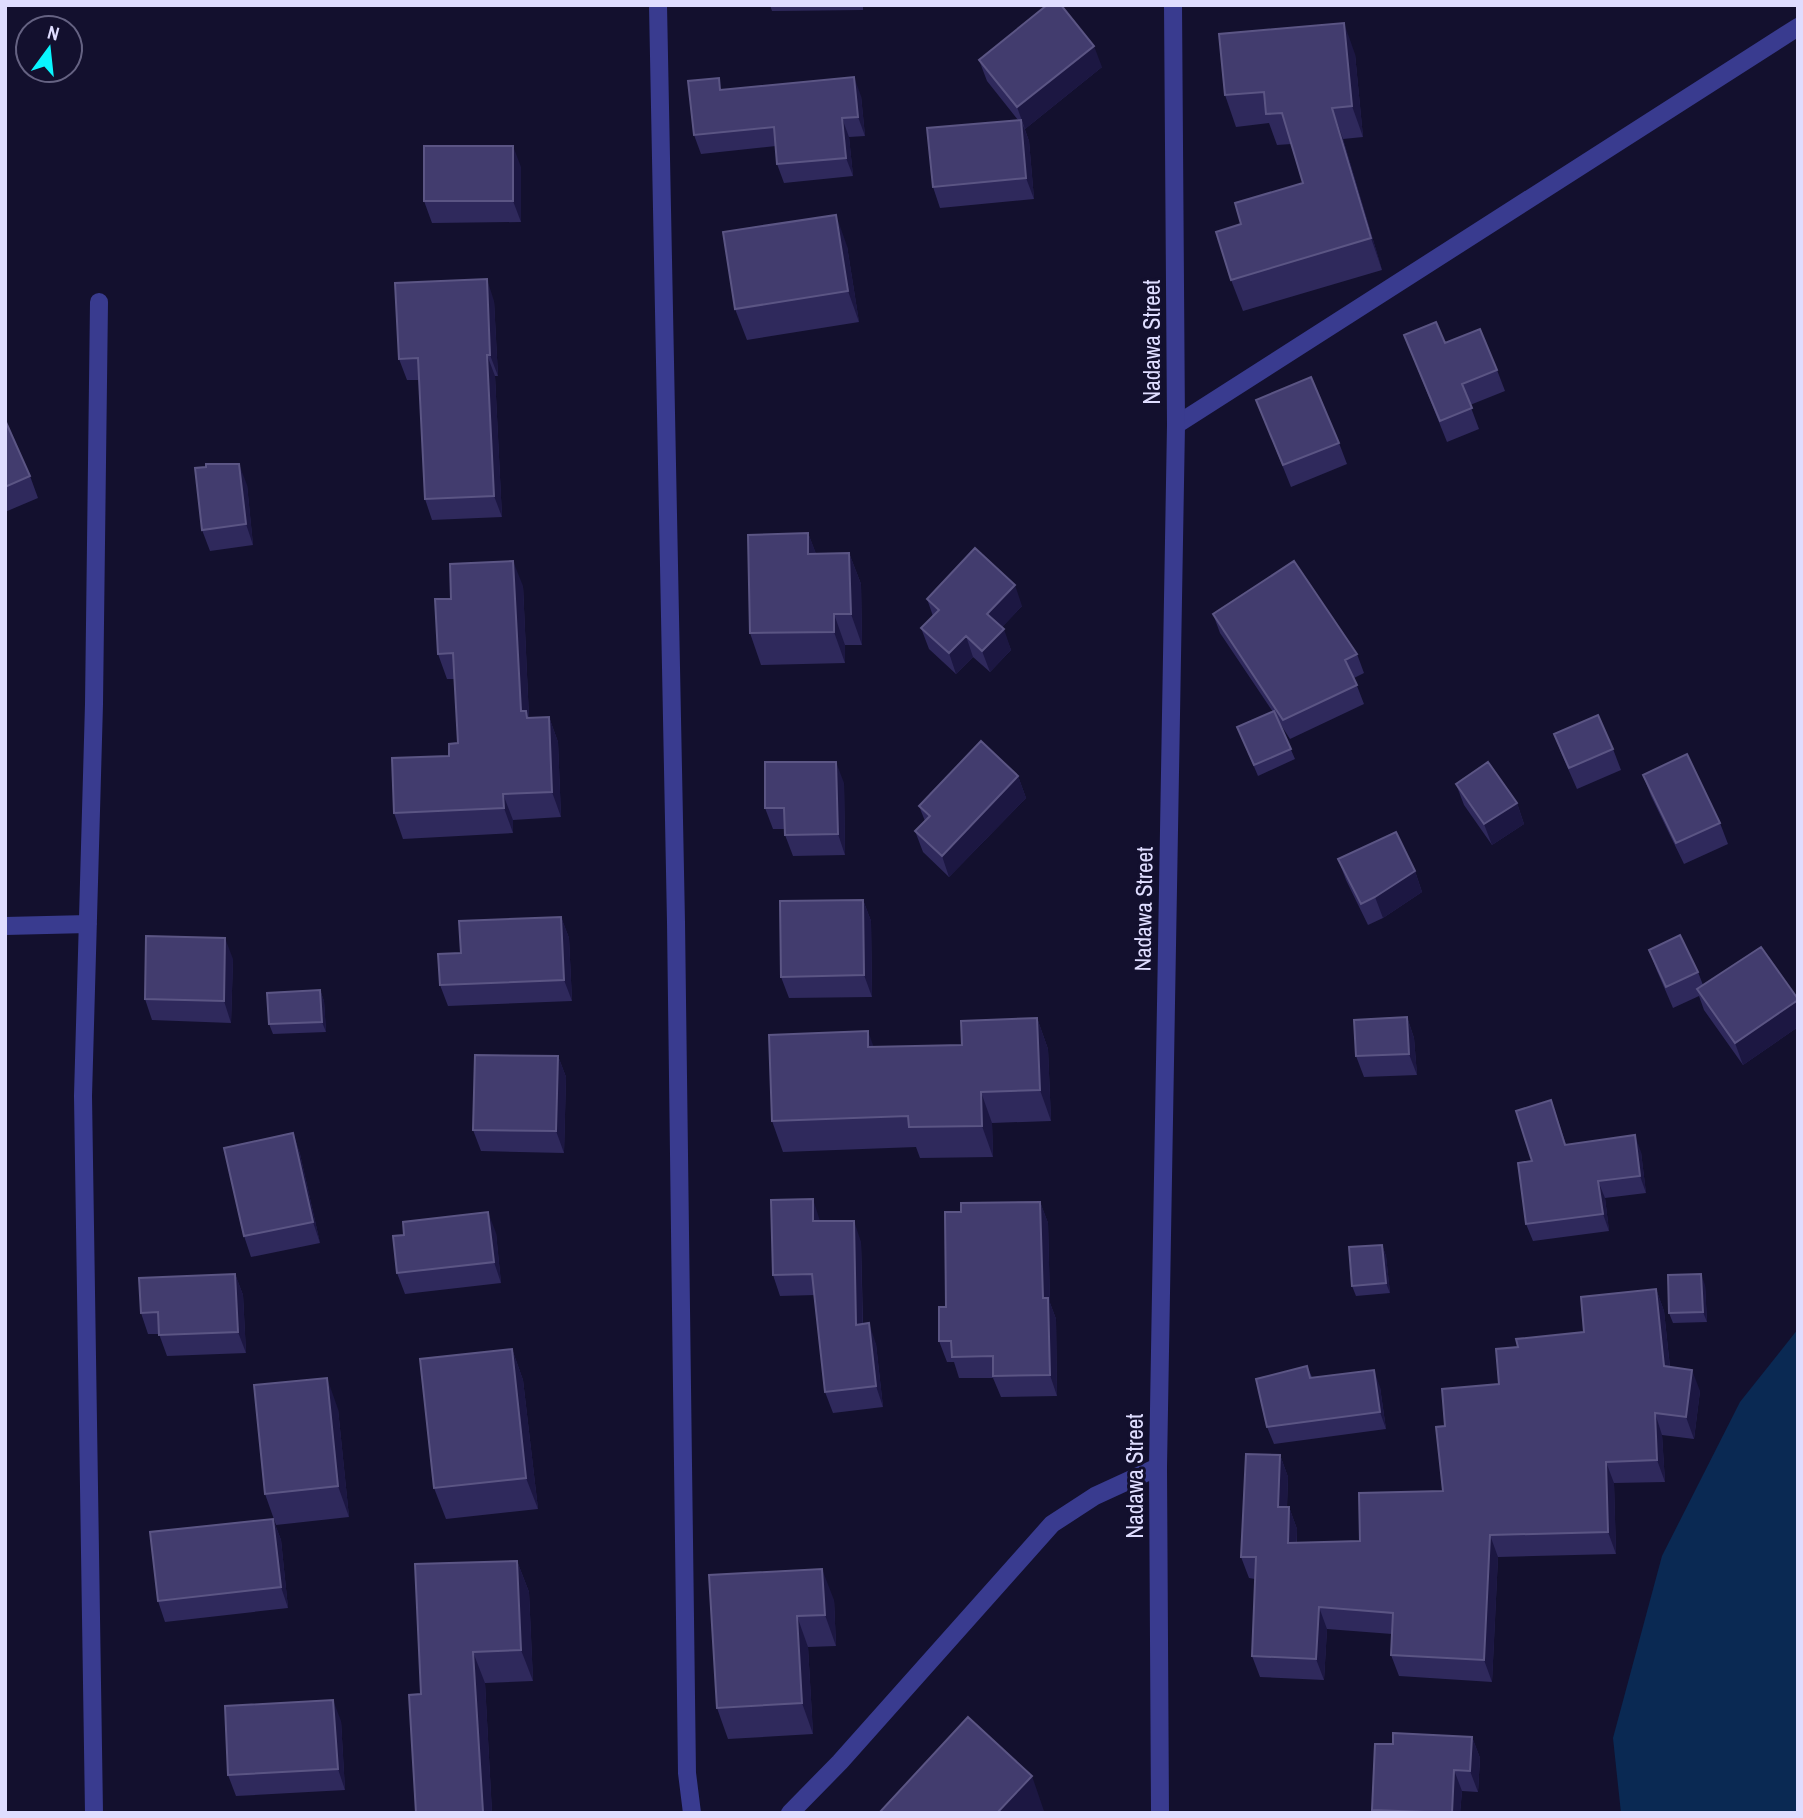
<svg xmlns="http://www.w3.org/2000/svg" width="1803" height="1818" font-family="'Archivo Narrow',sans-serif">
	<rect width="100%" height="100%" fill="#13102e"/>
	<!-- water -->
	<path fill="#0a2953" d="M1798 1329V1813H1621L1613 1738 1662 1556 1740 1402Z"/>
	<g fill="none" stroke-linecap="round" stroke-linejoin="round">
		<!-- service -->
		<path stroke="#393b8f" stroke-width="18" d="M1176 425 1798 27"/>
		<!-- minor -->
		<path stroke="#393b8f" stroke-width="18" d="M658 5 676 922 687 1773 692 1813
			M5 926 88 924
			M94 1813 83 1096 94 704 99 302
			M790 1813 840 1762 1052 1524 1095 1496 1158 1467
			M1160 1813 1158 1467 1176 425 1173 5"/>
	</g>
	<!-- wall -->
	<path fill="#2f295c" d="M770 5H863V10L772 11Z
		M1355 54 1363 137 1343 139 1382 270 1243 311 1231 280 1241 224 1303 183 1291 144 1277 145 1269 123 1236 127 1225 95Z
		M979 60 1102 67 1025 129 1024 127 1029 141 1034 199 940 208 933 187 1018 120 987 81Z
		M723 89 861 96 865 136 849 137 853 176 784 183 777 164 776 146 701 154 694 135Z
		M521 167V222L432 223 424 201Z
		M847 246 859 322 747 340 735 309Z
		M494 301 498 376H495L502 517 432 520 425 499 419 380H407L399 359Z
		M1404 335 1445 343 1497 370 1505 391 1470 405 1479 429 1447 442Z
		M1256 400 1339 443 1347 464 1291 487Z
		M5 420 30 476 38 498 5 512Z
		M247 485 253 545 210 551 202 530Z
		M808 533 816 554 849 553 861 584 862 645H845V663L761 665 750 633Z
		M523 586 529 718 549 717 558 742 561 817 513 820V833L403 839 394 813 449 756 458 743 455 679H447L438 654 451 599Z
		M927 599 1022 606 1002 627 1011 650 990 672 973 657 956 674 929 649 921 628 933 616Z
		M1213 614 1357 654 1364 673 1354 678 1364 704 1290 739 1279 722 1295 759 1258 776 1237 727 1273 712 1220 633Z
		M1554 734 1613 749 1621 770 1577 789 1562 755Z
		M1643 775 1720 823 1728 844 1684 864 1651 796Z
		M1018 776 1026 798 949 877 923 852 915 831 925 821 919 806Z
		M844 783 845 855 793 856 785 835V829H773L765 808Z
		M1456 784 1517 803 1524 824 1492 845 1464 805Z
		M1338 859 1415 871 1422 892 1383 918 1368 925 1346 880Z
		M863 900 871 921 872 997 789 998 781 977Z
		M561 917 569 938 572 1001 448 1006 440 985Z
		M1649 950 1698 972 1703 985 1798 1000V1027L1743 1065 1704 1010 1699 996 1673 1008 1657 971Z
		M233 959 231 1023 152 1020 145 999Z
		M320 990 324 1001 326 1032 273 1034 269 1024Z
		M1407 1017 1414 1038 1417 1075 1364 1077 1356 1056Z
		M1037 1018 1048 1049 1051 1121 992 1123 993 1157 920 1158 916 1147 783 1152 772 1121 874 1047 962 1045Z
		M558 1056 566 1077 564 1153 481 1151 473 1130Z
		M1551 1100 1566 1144 1641 1152 1646 1193 1605 1198 1609 1231 1533 1241 1526 1224 1532 1161Z
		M293 1133 300 1154 320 1243 251 1257 244 1236Z
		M1040 1202 1048 1223 1050 1303 1056 1319 1057 1396 1001 1397 993 1378H959L954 1362H947L939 1341 946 1307 961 1212Z
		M820 1221 861 1242 863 1324 876 1344 883 1407 833 1413 825 1392 815 1295 780 1296 773 1275Z
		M496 1233 501 1283 405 1294 397 1273Z
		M1382 1245 1386 1256 1390 1293 1356 1296 1352 1286Z
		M235 1274 243 1295 246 1353 167 1356 159 1334H148L141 1313Z
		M1705 1285 1707 1322 1673 1323 1669 1313Z
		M1656 1289 1664 1311 1670 1367 1700 1391 1694 1439 1662 1435 1665 1482 1614 1483 1616 1554 1498 1557 1492 1682 1399 1676 1391 1655 1392 1634 1327 1629 1324 1680 1260 1677 1252 1656 1255 1579 1249 1578 1241 1557 1280 1455 1288 1477 1287 1507H1289L1297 1529V1543L1360 1541 1443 1491 1445 1426 1499 1384 1518 1347 1584 1332Z
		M512 1349 523 1380 538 1509 446 1519 434 1488Z
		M1307 1366 1312 1377 1380 1387 1386 1429 1274 1444 1267 1427Z
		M338 1409 349 1517 276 1525 265 1494Z
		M273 1519 281 1540 288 1608 165 1622 158 1601Z
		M517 1561 529 1592 533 1681 485 1683 492 1813 421 1694Z
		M709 1575 834 1600 836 1646 808 1647 813 1734 728 1739 717 1708Z
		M341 1721 345 1790 236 1796 228 1775Z
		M1472 1737 1480 1758 1478 1792 1462 1791 1460 1813H1373L1372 1810 1393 1744Z"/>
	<!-- shaded-wall -->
	<path fill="#1c1742" d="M1344 23 1355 54 1363 137 1352 106Z
		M1094 46 1102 67 1025 129 1017 107Z
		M854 77 861 96 865 136 858 117Z
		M1332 108 1343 139 1382 270 1371 238Z
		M842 118 849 137 853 176 846 158Z
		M1021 120 1029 141 1034 199 1026 178Z
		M513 146 521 167V222L513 201Z
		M836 215 847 246 859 322 848 291Z
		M487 279 494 301 498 376 490 355Z
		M487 355 495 376 502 517 494 496Z
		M239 464 247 485 253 545 246 524Z
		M808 533 820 564 808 554Z
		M849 553 861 584 862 645 851 614Z
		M513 561 523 586 529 719 536 736 521 711Z
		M1015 585 1022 606 995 635 987 614Z
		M834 614 845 645V663L834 632Z
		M1004 629 1011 650 990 672 982 651Z
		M966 636 973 657 956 674 949 653Z
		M549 717 558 742 561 817 552 792Z
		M836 762 844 783 845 855 838 834Z
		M1018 776 1026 798 949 877 942 856Z
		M503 794 513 820V833L504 808Z
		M1517 803 1524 824 1492 845 1484 824Z
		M1415 871 1422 892 1383 918 1375 897Z
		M863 900 871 921 872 997 864 975Z
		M561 917 569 938 572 1001 564 980Z
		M225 938 233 959 231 1023 224 1001Z
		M320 990 324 1001 326 1032 322 1022Z
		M1798 1000V1027L1743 1065 1735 1043Z
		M1407 1017 1414 1038 1417 1075 1409 1054Z
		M1037 1018 1048 1049 1051 1121 1040 1090Z
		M868 1031 879 1062 868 1047Z
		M558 1056 566 1077 564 1153 556 1131Z
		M981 1092 992 1123 993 1157 982 1126Z
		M293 1133 300 1154 320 1243 313 1222Z
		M1635 1135 1641 1152 1646 1193 1640 1176Z
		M1598 1181 1605 1198 1609 1231 1603 1214Z
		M813 1199 820 1221 821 1243 813 1221Z
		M1040 1202 1048 1223 1050 1303 1056 1319 1057 1396 1050 1375 1043 1298Z
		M488 1212 496 1233 501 1283 494 1262Z
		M854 1221 861 1242 863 1346 856 1325Z
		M1382 1245 1386 1256 1390 1293 1386 1283Z
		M235 1274 243 1295 246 1353 238 1332Z
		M1701 1274 1705 1285 1707 1322 1703 1312Z
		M1656 1289 1664 1311 1672 1388 1664 1366Z
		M869 1323 876 1344 883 1407 876 1386Z
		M512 1349 523 1380 538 1509 526 1478Z
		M1374 1370 1380 1387 1386 1429 1380 1412Z
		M1692 1370 1700 1391 1694 1439 1686 1417Z
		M327 1378 338 1409 349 1517 338 1486Z
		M1655 1413 1662 1435 1665 1482 1657 1460Z
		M1280 1455 1288 1477 1286 1528 1278 1507Z
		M1606 1462 1614 1483 1616 1554 1608 1532Z
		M1289 1507 1297 1529 1296 1565 1288 1543Z
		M273 1519 281 1540 288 1608 281 1587Z
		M1490 1535 1498 1557 1492 1682 1484 1660Z
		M517 1561 529 1592 533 1681 521 1650Z
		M822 1569 834 1600 836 1646 825 1615Z
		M1319 1607 1327 1629 1324 1680 1316 1659Z
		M797 1616 808 1647 813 1734 802 1703Z
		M473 1652 485 1683 492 1813 483 1812Z
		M333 1700 341 1721 345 1790 338 1769Z
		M1472 1737 1480 1758 1478 1792 1470 1771Z
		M1454 1770 1462 1791 1460 1813H1452Z
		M1032 1776 1044 1811 1043 1813H997Z"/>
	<!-- building -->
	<path fill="#423c6e" stroke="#5b5584" stroke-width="2" d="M1047 5H1061L1094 46 1017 107 979 60Z
		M1344 23 1352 106 1332 108 1371 238 1231 280 1216 232 1241 224 1235 203 1303 183 1282 113 1266 114 1264 92 1225 95 1219 34Z
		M854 77 858 117 842 118 846 158 777 164 774 127 694 135 688 81 719 78 720 90Z
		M1021 120 1026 178 933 187 927 128Z
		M424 146H513V201H424Z
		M836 215 848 291 735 309 723 232Z
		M487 279 490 355H487L494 496 425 499 418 358 399 359 395 283Z
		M1436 322 1445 343 1480 329 1497 370 1462 384 1472 408 1440 421 1404 335Z
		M1311 377 1339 443 1283 465 1256 400Z
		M5 420 30 476 5 487Z
		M206 464H239L246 524 202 530 195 468 206 467Z
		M808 533V554L849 553 851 614H834V632L750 633 748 535Z
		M975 548 1015 585 987 614 1004 629 982 651 966 636 949 653 921 628 939 610 927 599Z
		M513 561 521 711H526L527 718 549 717 552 792 503 794 504 808 394 813 392 758 449 756V744L458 743 453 653 438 654 435 599H451L450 564Z
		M1294 561 1357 654 1345 660 1357 685 1283 720 1213 614Z
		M1274 711 1291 749 1254 765 1237 727Z
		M1598 715 1613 749 1569 768 1554 734Z
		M981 741 1018 776 942 856 915 831 930 816 919 806Z
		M1687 754 1720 823 1676 843 1643 775Z
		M765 762H836L838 834 785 835 784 808H765Z
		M1488 762 1517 803 1484 824 1456 784Z
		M1396 832 1415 871 1375 897 1361 904 1338 859Z
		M863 900 864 975 781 977 780 901Z
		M561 917 564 980 440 985 438 954 461 953 459 921Z
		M1680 935 1698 972 1666 987 1649 950Z
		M146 936 225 938 224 1001 145 999Z
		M1761 947 1798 999V1000L1735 1043 1697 989Z
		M320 990 322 1022 269 1024 267 993Z
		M1407 1017 1409 1054 1356 1056 1354 1020Z
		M1037 1018 1040 1090 981 1092 982 1126 909 1127 908 1116 772 1121 769 1035 868 1031V1047L962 1045 961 1021Z
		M475 1055 558 1056 556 1131 473 1130Z
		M1551 1100 1565 1145 1635 1135 1640 1176 1598 1181 1603 1214 1526 1224 1518 1163 1532 1161 1516 1111Z
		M293 1133 313 1222 244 1236 224 1148Z
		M813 1199V1221H854L856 1325 869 1323 876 1386 825 1392 812 1274 773 1275 771 1200Z
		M1040 1202 1043 1298H1048L1050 1375 993 1376V1356L952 1357 951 1341H939V1307H946L945 1212H961V1203Z
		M488 1212 494 1262 397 1273 393 1236 404 1235 403 1222Z
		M1382 1245 1386 1283 1352 1286 1349 1247Z
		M235 1274 238 1332 159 1335 158 1312 141 1313 139 1278Z
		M1701 1274 1703 1312 1669 1313 1668 1275Z
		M1656 1289 1664 1366 1692 1370 1686 1417 1655 1413 1657 1460 1606 1462 1608 1532 1490 1535 1484 1660 1391 1655 1393 1613 1319 1607 1316 1659 1252 1656 1256 1557H1241L1246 1454 1280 1455 1278 1507H1289L1288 1543 1360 1541 1359 1493 1443 1491 1436 1427 1445 1426 1442 1389 1499 1384 1496 1349 1518 1347 1516 1339 1584 1332 1581 1297Z
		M512 1349 526 1478 434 1488 420 1359Z
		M1307 1366 1310 1378 1374 1370 1380 1412 1267 1427 1256 1379Z
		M327 1378 338 1486 265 1494 254 1385Z
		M273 1519 281 1587 158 1601 150 1532Z
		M517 1561 521 1650 473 1652 483 1812 416 1813 409 1695 421 1694 415 1564Z
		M822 1569 825 1615 797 1616 802 1703 717 1708 709 1575Z
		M333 1700 338 1769 228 1775 225 1706Z
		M968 1717 1032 1776 997 1813H879Z
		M1393 1733 1472 1737 1470 1771 1454 1770 1452 1813 1372 1810 1375 1744H1393Z"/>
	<g text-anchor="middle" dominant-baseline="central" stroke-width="6" stroke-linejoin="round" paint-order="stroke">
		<!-- street labels -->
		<g font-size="23" fill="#dfddff" stroke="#13102e">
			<text transform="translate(1151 342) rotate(-90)">Nadawa Street</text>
			<text transform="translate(1143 909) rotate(-89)">Nadawa Street</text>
			<text transform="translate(1134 1476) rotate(-90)">Nadawa Street</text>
		</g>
	</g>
	<!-- border -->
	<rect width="1803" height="1818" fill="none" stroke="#dfddff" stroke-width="14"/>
	<!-- north arrow -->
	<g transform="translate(49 49) rotate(15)"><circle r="33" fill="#13102e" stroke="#656282" stroke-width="2"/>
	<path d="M0-5L12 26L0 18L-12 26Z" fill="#09f6ff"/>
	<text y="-10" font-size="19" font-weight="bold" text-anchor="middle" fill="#dfddff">N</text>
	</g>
</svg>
